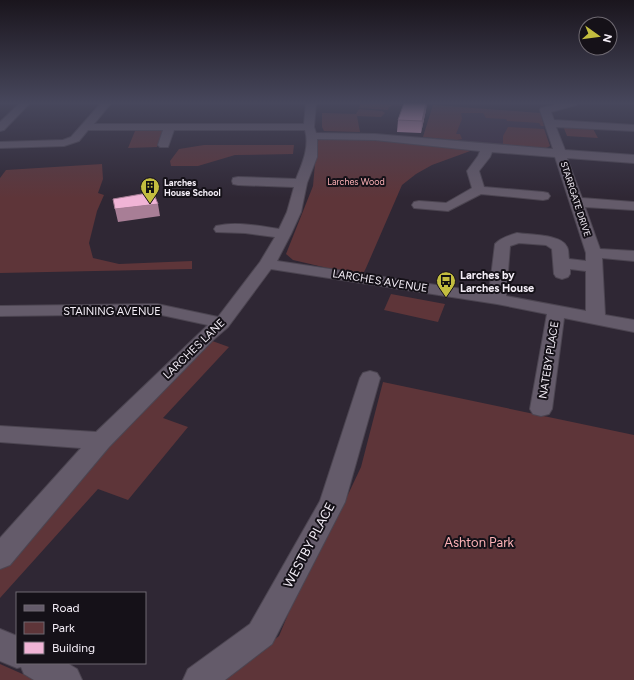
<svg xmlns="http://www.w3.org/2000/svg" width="634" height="680" font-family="Figtree,sans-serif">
	<rect width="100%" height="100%" fill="#2f2734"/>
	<!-- built -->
	<path fill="#3b2f42" d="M433 105 540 113 550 146 546 148 503 145 423 137Z"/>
	<!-- green -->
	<path fill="#5e3539" d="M361 103 419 106 402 107V106L393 105 389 107 388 110 359 108Z
		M433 105 540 113 544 126H541L539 123 507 121 506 119 486 118 483 113H461L462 119 456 134H460L462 139 457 140 423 137Z
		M359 109 382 111 385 113 381 117 357 116 360 132 324 131 322 127V113L356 114Z
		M563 126 592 127 598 138 567 136Z
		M508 127 544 129 550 146 546 148 503 145V136Z
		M164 130 157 147 128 148 135 131Z
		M323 138H372L473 150 432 165 416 174 402 185 366 268 364 272 356 273 340 271 306 263 293 260 286 254 313 186 317 141Z
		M204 145H294L293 154 235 155 198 166H171L170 161 179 149Z
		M102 164 103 179 98 193 104 195 97 211 89 243 93 258 119 264 192 261V269L0 273V178L6 170Z
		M391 294 445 304 438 322 384 310Z
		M204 338 229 347 163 418 188 427 128 500 98 489 0 598V557Z
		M383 382 634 435V680H225L279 636 304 576 344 503 361 467Z
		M0 664 36 680H0Z"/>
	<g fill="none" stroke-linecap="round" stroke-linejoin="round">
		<defs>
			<path id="minor" d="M20 103H30L4 130 0 131V122Z
				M101 103H111L94 124H304L306 103H316L314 127 316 133 375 134 553 149 540 110 541 108 562 103H578L576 105 551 112 554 120 634 125V131L556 127 565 150 634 155V163L567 158 582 198 634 202V210L585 207 600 249 634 251V261L602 258 605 315 634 320V332L564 318 552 409 549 414 541 416 533 414 530 409 547 314 497 304 271 269 228 327 213 340 109 447 10 565 0 569V538L81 448 0 442V426L96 432 208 325 157 314 0 316V306L157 304 218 317 260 262 275 237 245 233 216 232 214 229 216 226C236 221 259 226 279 229L287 212 294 187 238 185 233 184 232 181 233 178 238 177 296 179C302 164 310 147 305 130H174L168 147H160L158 145 163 130H88L79 141 64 146 0 148V142L63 140 71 137ZM317 139 375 140 480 151 478 156 467 171 472 188 446 203 419 201 414 202 412 205 414 208 448 211 481 194 543 200 548 199 550 196 548 193 543 192 484 187 479 171 490 157 492 152 555 157 586 253V261L569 259C568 255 569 250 567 247 562 234 529 235 517 233 510 235 500 238 495 244L489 293 277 261 291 234 301 212 307 183 317 157ZM519 243 546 245 552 249 554 274 556 277 562 279 568 277 570 274V269L586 271V311L506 296 510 246Z
				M370 371 377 373 380 378 345 502 272 644 225 680H183L188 669 250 624 320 501 360 378 363 373Z
				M0 629 17 636V663H67L77 669 82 680H34L24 674 21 667 17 668 0 661Z"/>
		</defs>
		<!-- minor casing -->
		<use href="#minor" stroke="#4c4551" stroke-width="2"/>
		<!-- minor -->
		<use href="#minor" fill="#645b6a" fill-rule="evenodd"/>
	</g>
	<!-- wall -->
	<path fill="#ce9bb8" d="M404 103H427L426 110 421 133 397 132 398 120Z"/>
	<!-- shaded-wall -->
	<path fill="#a87e96" d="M426 103H427L426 110 421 133 422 121Z
		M158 204 160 216 118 222 115 209Z"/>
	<!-- building -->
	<path fill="#f0b4d6" stroke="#a87e96" d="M404 103H426L422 121 398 120Z
		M153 192 158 204 115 209 113 199Z"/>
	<!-- sky -->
	<linearGradient id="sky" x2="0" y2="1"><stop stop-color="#1a151d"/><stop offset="0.52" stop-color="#47475c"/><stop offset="1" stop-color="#47475c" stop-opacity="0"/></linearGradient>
	<rect width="634" height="198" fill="url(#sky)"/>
	<!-- icons -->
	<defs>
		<symbol id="building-pin" viewBox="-11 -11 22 30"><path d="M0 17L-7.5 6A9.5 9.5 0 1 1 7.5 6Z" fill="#c3bd3f" stroke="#151118"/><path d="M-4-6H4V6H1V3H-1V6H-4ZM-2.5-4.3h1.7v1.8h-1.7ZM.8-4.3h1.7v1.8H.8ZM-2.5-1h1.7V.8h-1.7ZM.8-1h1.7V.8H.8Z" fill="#111"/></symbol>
		<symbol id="bus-pin" viewBox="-11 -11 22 30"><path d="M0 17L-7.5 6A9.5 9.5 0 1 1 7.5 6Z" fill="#c3bd3f" stroke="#151118"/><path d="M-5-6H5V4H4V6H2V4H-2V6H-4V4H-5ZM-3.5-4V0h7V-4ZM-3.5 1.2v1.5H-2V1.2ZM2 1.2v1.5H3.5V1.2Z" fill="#111"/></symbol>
	</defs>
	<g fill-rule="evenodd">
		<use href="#building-pin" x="139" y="176" width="22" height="30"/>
		<use href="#bus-pin" x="435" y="270" width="22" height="30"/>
	</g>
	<g text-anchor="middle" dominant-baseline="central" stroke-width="4" stroke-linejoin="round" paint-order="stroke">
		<!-- far-park labels -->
		<g font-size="9" fill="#fdb2b7" stroke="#151118">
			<text x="356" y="181">Larches Wood</text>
		</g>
		<!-- far-poi labels -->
		<g font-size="9" font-weight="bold" fill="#f4eef7" stroke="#151118" text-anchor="start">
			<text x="164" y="182">Larches<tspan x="164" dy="10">House School</tspan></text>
		</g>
		<!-- far-street labels -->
		<g font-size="9" fill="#f4eef7" stroke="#151118">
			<text transform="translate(576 199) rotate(72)">STARRGATE DRIVE</text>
		</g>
		<!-- poi labels -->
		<g font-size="11" font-weight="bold" fill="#f4eef7" stroke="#151118" text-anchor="start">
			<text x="460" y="275">Larches by<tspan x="460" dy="13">Larches House</tspan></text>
		</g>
		<!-- street labels -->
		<g font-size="11" fill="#f4eef7" stroke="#151118">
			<text transform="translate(380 281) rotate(9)">LARCHES AVENUE</text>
			<text x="112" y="311">STAINING AVENUE</text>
			<text transform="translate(194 349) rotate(-44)">LARCHES LANE</text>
			<text transform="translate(549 360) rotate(-81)">NATEBY PLACE</text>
		</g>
		<!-- near-park labels -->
		<g font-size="13" fill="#fdb2b7" stroke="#151118">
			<text x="479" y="542">Ashton Park</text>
		</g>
		<!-- near-street labels -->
		<g font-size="13" fill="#f4eef7" stroke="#151118">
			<text transform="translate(309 545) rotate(-62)">WESTBY PLACE</text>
		</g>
	</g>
	<!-- legend -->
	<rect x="16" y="592" width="130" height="72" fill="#151118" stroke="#6e6971"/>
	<rect x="24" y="605" width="20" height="6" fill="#645b6a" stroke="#6e6971"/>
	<text x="52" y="612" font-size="12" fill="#f4eef7">Road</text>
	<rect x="24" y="622" width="20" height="12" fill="#5e3539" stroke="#6e6971"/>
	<text x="52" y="632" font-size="12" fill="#f4eef7">Park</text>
	<rect x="24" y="642" width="20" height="12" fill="#f0b4d6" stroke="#6e6971"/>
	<text x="52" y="652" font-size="12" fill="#f4eef7">Building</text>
	<!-- north arrow -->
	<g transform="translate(598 36) rotate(104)"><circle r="19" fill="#151118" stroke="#6e6971"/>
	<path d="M0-3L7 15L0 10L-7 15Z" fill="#c3bd3f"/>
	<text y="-6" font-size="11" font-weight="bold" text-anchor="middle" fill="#f4eef7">N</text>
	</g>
</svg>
